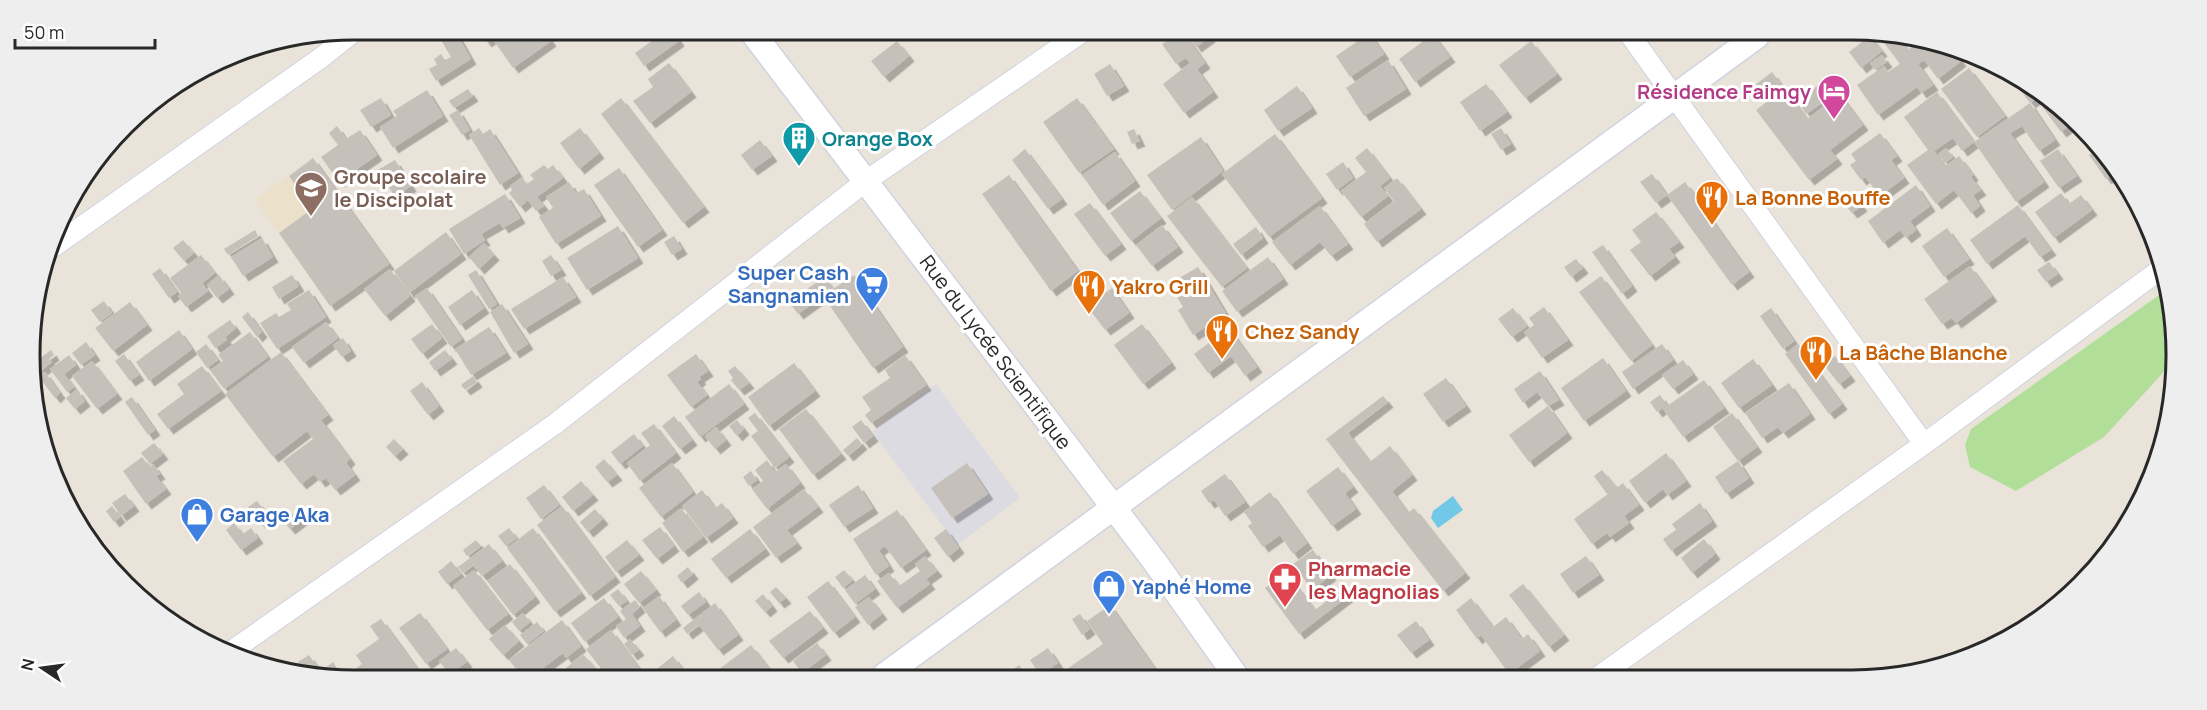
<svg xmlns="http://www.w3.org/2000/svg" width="2207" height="710" font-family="Manrope,sans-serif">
	<defs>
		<filter id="shadow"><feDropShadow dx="5.5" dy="5.5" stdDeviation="0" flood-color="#0004"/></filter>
	</defs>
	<rect width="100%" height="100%" fill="#eae3da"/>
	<!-- industrial -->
	<path fill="#dddbe2" d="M936 384 1020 498 957 545 872 432Z"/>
	<!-- education -->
	<path fill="#ebe0ca" d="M313 158 389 264 330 306 255 200Z"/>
	<!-- green -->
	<path fill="#b1de99" d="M2169 288 2171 364 2104 437 2016 491 1970 467 1965 445 1971 429Z"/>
	<!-- water -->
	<path fill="#72c9e7" d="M1453 496 1463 510 1438 528 1431 518 1433 511Z"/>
	<!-- building -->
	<path fill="#c5c0ba" filter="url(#shadow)" d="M478 30 544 31 551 41 513 68 492 38 486 42Z
		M455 31 471 59 436 81 429 69 437 65 434 59 441 54 445 60 451 57 441 40Z
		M666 31H673L679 41 644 66 635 53Z
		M1170 33H1184L1205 63 1197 69 1213 92 1184 113 1163 84 1190 63 1186 58 1176 64 1162 44 1173 37Z
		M1186 33H1208L1210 37 1196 47Z
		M1368 34H1370L1384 54 1350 77 1336 56Z
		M1433 34 1450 57 1415 82 1399 59Z
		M1870 36 1882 51 1861 68 1849 52Z
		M1879 36H1897L1908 50 1914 45 1910 38 1916 36 1955 53 1961 61 1938 79 1924 60 1918 64 1933 85 1921 93 1917 87 1878 115 1857 85 1884 66 1888 72 1900 64Z
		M897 41 909 56 884 77 871 61Z
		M1531 41 1557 74 1525 98 1499 65Z
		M1882 55 1887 62 1875 70 1870 63Z
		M1388 60 1406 89 1364 116 1346 88Z
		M669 63 691 92 650 123 633 101 653 87 648 79Z
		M1110 64 1124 86 1107 96 1094 74Z
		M1969 68 2005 116 1977 137 1941 89Z
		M1772 72 1807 119 1840 94 1863 125 1830 150 1837 159 1809 180 1756 110 1768 101 1755 85Z
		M2010 76 2033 85 2042 94 2030 103Z
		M1826 80 1835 94 1806 114 1797 100Z
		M1486 84 1507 112 1480 131 1460 102Z
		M1297 86 1312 108 1278 131 1264 110Z
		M468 89 473 96 454 108 449 101Z
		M427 90 443 116 393 148 380 127 397 116 393 111Z
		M1937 92 1974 142 2030 103 2055 140 2039 151 2022 126 2010 133 2044 182 2016 202 1974 142 1962 151 1953 138 1934 151 1945 166 1959 156 1973 175 1971 177 1981 190 1973 195 1980 206 1971 213 1954 190 1936 204 1907 165 1928 150 1904 117Z
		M381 98 391 115 371 127 360 110Z
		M621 98 704 207 683 223 601 114Z
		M1077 98 1114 149 1079 173 1043 122Z
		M2048 100 2072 124 2061 132 2041 105Z
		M458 110 470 130 462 135 449 115Z
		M337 126 346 139 360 130 377 155 339 182 321 157 338 145 329 133Z
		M479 128 483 134 490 129 518 173 500 185 469 135Z
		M580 128 599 153 579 169 560 143Z
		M1501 128 1511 144 1501 150 1491 134Z
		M1134 129 1140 141 1132 144 1127 132Z
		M1880 133 1897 156 1891 160 1904 178 1880 196 1865 177 1861 180 1850 165 1856 161 1851 154Z
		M1275 134 1322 198 1269 237 1222 174Z
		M1201 137 1223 171 1172 210 1147 175Z
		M760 140 772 156 752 170 741 155Z
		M1367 148 1390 178 1380 186 1388 196 1361 217 1341 191 1366 172 1355 158Z
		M1946 148 1953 157 1945 163 1938 154Z
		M1025 149 1062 199 1048 209 1012 160Z
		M2058 149 2077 176 2059 188 2040 161Z
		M2097 150 2118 170 2106 179 2089 155Z
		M1115 152 1135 181 1103 205 1082 175Z
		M313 158 389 264 330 306 279 233 312 209 289 176Z
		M395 160 411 186 395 197 378 170Z
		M1343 162 1353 178 1337 190 1326 174Z
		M544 165 548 169 553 165 563 178 537 197 544 206 536 211 528 200 520 207 509 193 512 190 510 186 522 177 527 184 534 179 530 175Z
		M619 168 662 230 638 247 594 185Z
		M1652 174 1667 195 1685 182 1749 272 1732 285 1667 195 1656 203 1640 182Z
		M1009 175 1078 271 1051 291 982 194Z
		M1397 178 1421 209 1377 242 1364 224 1394 201 1384 188Z
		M569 182 576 193 584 189 601 216 556 244 539 217 553 208 546 197Z
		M1916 185 1930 206 1910 221 1916 230 1906 238 1900 230 1883 243 1868 221Z
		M1140 191 1161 218 1131 241 1110 213Z
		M1851 192 1862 206 1852 213 1841 200Z
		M2061 193 2069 204 2081 195 2092 210 2054 238 2035 212Z
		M505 194 520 218 503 228 500 223 481 234 485 240 464 254 449 229Z
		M1192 197 1247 268 1222 287 1167 216Z
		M1090 203 1121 244 1105 256 1074 214Z
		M2018 205 2051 250 2040 257 2025 236 1987 264 1970 240Z
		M1320 206 1348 244 1331 256 1320 242 1290 265 1272 242Z
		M1656 212 1679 242 1669 249 1675 257 1650 276 1630 250 1641 242 1632 230Z
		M1162 225 1178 247 1152 266 1136 245Z
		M618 226 638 258 587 290 567 258Z
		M1256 227 1263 238 1241 255 1233 244Z
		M1947 228 1969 259 1944 277 1922 246Z
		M255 230 258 236 228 255 224 249Z
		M446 232 461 254 409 293 394 271Z
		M674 236 682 249 672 255 664 242Z
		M262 238 273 257 243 276 231 257Z
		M183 240 194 253 184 261 173 248Z
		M484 243 494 255 479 269 469 257Z
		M1603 245 1632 286 1622 294 1592 252Z
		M201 255 215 273 202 283 208 291 186 307 178 296 181 293 170 278Z
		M551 255 561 270 551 276 542 261Z
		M1268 257 1283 279 1237 312 1222 291Z
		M1576 259 1583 268 1571 277 1564 267Z
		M2049 262 2058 274 2046 282 2037 270Z
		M1970 266 1992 296 1956 323 1952 318 1942 324 1924 299Z
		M1198 267 1226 314 1193 335 1178 310 1183 307 1169 284Z
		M160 268 177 292 169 298 152 274Z
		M390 269 410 296 385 316 364 289Z
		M476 270 497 304 489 309 468 275Z
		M219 275 229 289 217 298 207 285Z
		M292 275 299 286 279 299 272 287Z
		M854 275 903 347 873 368 823 296 798 314 789 302 824 277 833 289Z
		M1601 276 1652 345 1631 361 1579 292Z
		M563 277 576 297 524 329 511 309Z
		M427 288 462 339 451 347 415 296Z
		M1112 288 1129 313 1105 330 1087 306Z
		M309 290 326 317 277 349 260 323 276 313 279 317 291 310 287 304Z
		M472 290 484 308 460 325 448 307Z
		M104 301 112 313 100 322 91 310Z
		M130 302 147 325 113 351 95 328Z
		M502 304 528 344 514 353 490 312Z
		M1544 307 1568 340 1542 358 1524 332 1534 325 1529 318Z
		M1513 308 1527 326 1512 337 1498 319Z
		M1771 308 1794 341 1783 349 1760 316Z
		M248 312 262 332 257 337 242 317Z
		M230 320 236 328 225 337 227 340 215 348 207 336Z
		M326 322 338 338 304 363 292 347Z
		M432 324 442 338 422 354 411 339Z
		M1142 324 1171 363 1143 384 1114 345Z
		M489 327 506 353 471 375 455 349Z
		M1229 328 1257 367 1245 376 1231 356 1208 373 1194 354Z
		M179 330 192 349 149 381 136 362Z
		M250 332 268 357 224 389 210 370 223 361 218 355Z
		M343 338 351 351 342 357 333 345Z
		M86 342 95 355 81 365 72 353Z
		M206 344 218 360 207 368 196 352Z
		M1662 344 1673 360 1633 389 1622 372Z
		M1798 344 1842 404 1829 414 1785 354Z
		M51 350 54 355 49 359 52 362 37 374 36 361Z
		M445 350 452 359 435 371 429 362Z
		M281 352 328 415 321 420 350 459 346 463 355 475 335 490 326 478 320 482 314 474 301 484 283 461 313 439 307 431 273 457 225 394Z
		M124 354 139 375 130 381 115 361Z
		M696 354 708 371 699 377 701 379 697 382 707 395 691 407 667 375Z
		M69 355 76 365 64 374 74 387 67 392 50 369Z
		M905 355 926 385 871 423 865 415 871 410 862 397 890 378 885 370Z
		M1835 356 1850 376 1839 384 1824 365Z
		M1603 358 1626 391 1584 421 1561 388Z
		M1753 359 1772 385 1739 408 1721 383Z
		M1683 360 1693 374 1673 389 1662 375Z
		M92 361 117 394 97 409 72 376Z
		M794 363 815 391 769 426 748 397Z
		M202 366 221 391 168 429 157 414 184 394 177 384Z
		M735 366 749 383 739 390 731 380 733 378 728 371Z
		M1540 371 1559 400 1548 406 1537 392 1523 403 1514 389Z
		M45 372 60 393 55 398 38 376Z
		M473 376 477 382 465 390 461 385Z
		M1446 378 1466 406 1443 422 1423 394Z
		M1704 380 1724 408 1683 437 1663 409Z
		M422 382 439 406 428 415 410 391Z
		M1789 383 1810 414 1783 433 1778 427 1762 438 1745 413Z
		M729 384 744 404 700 437 685 417Z
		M77 389 85 401 75 409 66 398Z
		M1660 395 1667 405 1657 412 1650 402Z
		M1383 396 1388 402 1348 433 1370 462 1390 446 1412 475 1392 491 1408 513 1414 508 1465 573 1443 591 1326 439Z
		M132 397 155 430 148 435 125 402Z
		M1548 406 1567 433 1529 462 1509 435Z
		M806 409 841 454 813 475 779 429Z
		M755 413 789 457 775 468 751 436 758 431 748 418Z
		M1732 413 1757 447 1738 461 1749 478 1726 494 1715 477 1738 461 1713 427Z
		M674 416 692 440 680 449 662 426Z
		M737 420 744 429 737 436 729 426Z
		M861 420 873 436 864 443 852 427Z
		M654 424 676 453 640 481 627 463 650 445 641 433Z
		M716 427 726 440 715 449 705 436Z
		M634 434 643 446 620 464 611 452Z
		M857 438 862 444 848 456 843 450Z
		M394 439 403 449 395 456 386 447Z
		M154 443 163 454 150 464 141 453Z
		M1666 453 1686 481 1667 495 1663 489 1645 503 1629 481Z
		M142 457 150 467 153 464 160 474 156 476 166 489 146 504 123 471Z
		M604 459 617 475 607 482 595 467Z
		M767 460 775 472 786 464 800 483 767 509 752 489 763 481 755 470Z
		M672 463 693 492 661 517 639 488Z
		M967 463 988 494 952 518 931 488Z
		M1338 467 1353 487 1345 493 1356 509 1332 526 1306 491Z
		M1602 470 1616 487 1607 494 1594 476Z
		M751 471 757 480 749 486 743 477Z
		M1225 474 1245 502 1225 516 1214 500 1209 503 1201 491Z
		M581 481 593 495 573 511 562 497Z
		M1623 483 1639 505 1624 516 1629 523 1610 537 1607 533 1592 544 1574 519Z
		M544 485 559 505 541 519 526 498Z
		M858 485 873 508 844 527 829 505Z
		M804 489 818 507 787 530 797 543 776 558 753 527Z
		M702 490 715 508 722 503 733 518 706 538 682 506Z
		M1270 492 1307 543 1293 554 1280 535 1263 547 1248 526 1252 523 1244 512Z
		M125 494 134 506 121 516 112 503Z
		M257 501 269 516 260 523 248 507Z
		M1700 503 1712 521 1671 551 1663 539 1676 530 1672 524Z
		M112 506 120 517 114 522 106 511Z
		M303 506 309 514 290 529 283 521Z
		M562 506 615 577 590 596 537 525Z
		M681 508 703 537 683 552 662 523Z
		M595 509 603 519 588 532 580 522Z
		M897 510 926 550 901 568 885 546 879 550 889 566 876 575 853 539Z
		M234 523 243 534 251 528 258 538 241 550 226 530Z
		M660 527 674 546 657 559 642 540Z
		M509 528 517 538 506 546 498 536Z
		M533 528 581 593 555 612 507 548Z
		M750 529 765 549 726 578 711 559Z
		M946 529 959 548 948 557 934 538Z
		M1704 539 1715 554 1692 573 1681 558Z
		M476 540 481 546 467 556 463 550Z
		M627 540 639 555 616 572 605 557Z
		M489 544 502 561 482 576 473 565 463 573 458 567Z
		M1313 550 1331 575 1312 590 1293 564Z
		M925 556 937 571 926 579 930 584 897 608 877 581 889 573 899 586 920 571 915 564Z
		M1586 556 1599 575 1573 593 1560 574Z
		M451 561 461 574 447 584 438 572Z
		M510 564 535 597 513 615 487 581Z
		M688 567 693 574 682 583 677 576Z
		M474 570 508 614 487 630 453 586Z
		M844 570 853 580 843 588 835 577Z
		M641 571 656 590 639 603 624 584Z
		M1286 572 1315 610 1345 587 1351 594 1299 634 1265 588Z
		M865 575 875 589 855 604 845 590Z
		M828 581 855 617 834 633 807 597Z
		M1523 584 1564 635 1549 647 1509 595Z
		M776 587 786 598 779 603 770 592Z
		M618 589 627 601 619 606 610 595Z
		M699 592 706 602 688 615 681 606Z
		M763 594 772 606 765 612 755 601Z
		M659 596 676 620 660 632 643 608Z
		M869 597 882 614 868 625 855 607Z
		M604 598 618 617 585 642 571 623Z
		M1471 598 1493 627 1506 617 1522 639 1528 634 1540 651 1509 674 1481 635 1477 639 1456 610Z
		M635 600 640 607 632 614 640 626 624 638 616 626 626 619 620 611Z
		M715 603 738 635 718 650 699 625 687 634 683 628Z
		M1110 605 1160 676 1072 675 1067 669 1103 644 1087 621Z
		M810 611 823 628 783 658 769 641Z
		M420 613 447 649 426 664 399 628Z
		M523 613 530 622 519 631 512 622Z
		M1080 614 1090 629 1082 635 1072 619Z
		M381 619 395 638 421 674H359L355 669 362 664 356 655 379 639 370 626Z
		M562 620 581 646 566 658 563 653 543 668 545 672 542 674H520L509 660Z
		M1416 621 1429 640 1411 653 1397 635Z
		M537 622 544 631 527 644 520 635Z
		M505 625 519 641 503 655 489 639Z
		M611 630 642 672 639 674H605L586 649Z
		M630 639 639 650 632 655 624 644Z
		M817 643 826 655 802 673 793 661Z
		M751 645 774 675H721L718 670Z
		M456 648 467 662 449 674 439 661Z
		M1048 648 1058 663 1040 675 1030 660Z
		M583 654 597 670 591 674H571L566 668Z
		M309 655 319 669 312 674H305L298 662Z
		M673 656 684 671 680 675 663 674 658 668Z
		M333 662 341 674H317Z
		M1019 665 1026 675H1006Z"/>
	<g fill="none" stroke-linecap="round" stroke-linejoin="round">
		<defs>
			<path id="minor" d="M1630 35 1924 444
				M53 247 322 57 356 30
				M233 650 555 424 866 181 1081 33
				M1598 677 1924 444 2161 269"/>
			<path id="tertiary" d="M752 32 1155 562 1236 676
				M885 675 1757 36"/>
		</defs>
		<!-- minor casing -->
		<use href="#minor" stroke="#d0d3e0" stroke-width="22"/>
		<!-- tertiary casing -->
		<use href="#tertiary" stroke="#d0d3e0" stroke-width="27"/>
		<!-- minor -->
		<use href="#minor" stroke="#fff" stroke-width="20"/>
		<!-- tertiary -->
		<use href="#tertiary" stroke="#fff" stroke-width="24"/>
	</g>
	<!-- icons -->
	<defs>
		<symbol id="hotel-pin" viewBox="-11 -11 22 30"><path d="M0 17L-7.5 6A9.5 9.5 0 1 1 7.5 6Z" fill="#d1479c" stroke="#fff"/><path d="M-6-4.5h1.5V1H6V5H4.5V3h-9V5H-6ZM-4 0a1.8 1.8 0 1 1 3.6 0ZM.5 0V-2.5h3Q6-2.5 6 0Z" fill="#fff"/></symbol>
		<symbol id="building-pin" viewBox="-11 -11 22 30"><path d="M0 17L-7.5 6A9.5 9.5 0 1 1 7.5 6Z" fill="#0f9aa8" stroke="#fff"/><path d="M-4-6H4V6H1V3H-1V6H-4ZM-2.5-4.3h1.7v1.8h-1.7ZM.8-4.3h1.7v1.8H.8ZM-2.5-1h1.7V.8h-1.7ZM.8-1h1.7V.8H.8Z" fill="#fff"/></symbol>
		<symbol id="school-pin" viewBox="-11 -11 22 30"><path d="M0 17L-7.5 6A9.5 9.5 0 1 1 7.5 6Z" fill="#8d6e63" stroke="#fff"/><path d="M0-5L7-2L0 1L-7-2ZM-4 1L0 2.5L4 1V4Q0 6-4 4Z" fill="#fff"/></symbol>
		<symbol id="restaurant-pin" viewBox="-11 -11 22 30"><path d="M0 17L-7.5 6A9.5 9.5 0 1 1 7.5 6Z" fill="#e8710a" stroke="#fff"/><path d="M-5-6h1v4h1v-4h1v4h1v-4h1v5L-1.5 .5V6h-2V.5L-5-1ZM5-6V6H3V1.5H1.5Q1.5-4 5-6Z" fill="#fff"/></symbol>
		<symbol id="supermarket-pin" viewBox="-11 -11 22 30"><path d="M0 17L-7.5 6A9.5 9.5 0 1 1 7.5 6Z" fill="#3f7fe0" stroke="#fff"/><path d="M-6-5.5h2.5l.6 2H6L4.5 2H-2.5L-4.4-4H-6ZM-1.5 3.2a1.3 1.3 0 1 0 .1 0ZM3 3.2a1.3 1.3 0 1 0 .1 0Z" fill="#fff"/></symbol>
		<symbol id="shop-pin" viewBox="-11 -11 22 30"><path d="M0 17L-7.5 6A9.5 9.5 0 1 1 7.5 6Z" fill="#3f7fe0" stroke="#fff"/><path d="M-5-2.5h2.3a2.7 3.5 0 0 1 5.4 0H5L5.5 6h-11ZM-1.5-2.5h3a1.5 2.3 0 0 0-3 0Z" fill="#fff"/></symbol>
		<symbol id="pharmacy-pin" viewBox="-11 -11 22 30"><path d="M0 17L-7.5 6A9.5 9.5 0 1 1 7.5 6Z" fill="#e0444e" stroke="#fff"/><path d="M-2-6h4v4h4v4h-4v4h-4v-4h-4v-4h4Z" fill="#fff"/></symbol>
	</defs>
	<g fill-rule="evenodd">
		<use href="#hotel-pin" x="1815" y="72" width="38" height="52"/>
		<use href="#building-pin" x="780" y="119" width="38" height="52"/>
		<use href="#school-pin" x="292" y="169" width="38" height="52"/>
		<use href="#restaurant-pin" x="1693" y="178" width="38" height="52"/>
		<use href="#supermarket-pin" x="853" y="264" width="38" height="52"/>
		<use href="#restaurant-pin" x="1070" y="267" width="38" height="52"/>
		<use href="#restaurant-pin" x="1203" y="312" width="38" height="52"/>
		<use href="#restaurant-pin" x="1797" y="333" width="38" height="52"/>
		<use href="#shop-pin" x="178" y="495" width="38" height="52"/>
		<use href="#pharmacy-pin" x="1266" y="560" width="38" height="52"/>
		<use href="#shop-pin" x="1090" y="567" width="38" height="52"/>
	</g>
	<g text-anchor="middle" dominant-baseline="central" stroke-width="6" stroke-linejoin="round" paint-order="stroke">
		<!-- hotel labels -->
		<g font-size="20" font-weight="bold" fill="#b23c85" stroke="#fff" text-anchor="end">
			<text x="1811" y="91">Résidence Faimgy</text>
		</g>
		<!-- culture labels -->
		<g font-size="20" font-weight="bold" fill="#0d838f" stroke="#fff" text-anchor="start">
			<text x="822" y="138">Orange Box</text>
		</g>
		<!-- education labels -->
		<g font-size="20" font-weight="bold" fill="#785e54" stroke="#fff" text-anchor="start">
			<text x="334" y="176">Groupe scolaire<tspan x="334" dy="23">le Discipolat</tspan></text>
		</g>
		<!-- food labels -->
		<g font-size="20" font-weight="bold" fill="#c56008" stroke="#fff" text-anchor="start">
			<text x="1735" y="197">La Bonne Bouffe</text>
			<text x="1112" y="286">Yakro Grill</text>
			<text x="1245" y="331">Chez Sandy</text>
			<text x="1839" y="352">La Bâche Blanche</text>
		</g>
		<!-- shop labels -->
		<g font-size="20" font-weight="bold" fill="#366cbe" stroke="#fff" text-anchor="start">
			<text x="849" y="272" text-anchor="end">Super Cash<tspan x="849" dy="23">Sangnamien</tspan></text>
			<text x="220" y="514">Garage Aka</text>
			<text x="1132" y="586">Yaphé Home</text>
		</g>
		<!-- street labels -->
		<g font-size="20" fill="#282828" stroke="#fff">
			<text transform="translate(996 352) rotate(53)">Rue du Lycée Scientifique</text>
		</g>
		<!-- health labels -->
		<g font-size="20" font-weight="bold" fill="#be3a42" stroke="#fff" text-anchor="start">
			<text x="1308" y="568">Pharmacie<tspan x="1308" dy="23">les Magnolias</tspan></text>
		</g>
	</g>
	<!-- crop -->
	<path d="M0 0H2207V710H0ZM354 40H1852A314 314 0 0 1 2166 354V356A314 314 0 0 1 1852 670H354A314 314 0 0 1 40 356V354A314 314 0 0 1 354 40Z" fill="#eee" fill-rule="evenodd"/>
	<path fill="none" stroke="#282828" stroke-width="3" d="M354 40H1852A314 314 0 0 1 2166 354V356A314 314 0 0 1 1852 670H354A314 314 0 0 1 40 356V354A314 314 0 0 1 354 40Z"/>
	<!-- north arrow -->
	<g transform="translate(42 668) rotate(283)" stroke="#ffffff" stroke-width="4.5" paint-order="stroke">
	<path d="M0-4.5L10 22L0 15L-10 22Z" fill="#282828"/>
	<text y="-9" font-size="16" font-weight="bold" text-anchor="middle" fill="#282828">N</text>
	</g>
	<!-- scale -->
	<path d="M15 39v9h140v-9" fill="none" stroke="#282828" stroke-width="3"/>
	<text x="24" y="39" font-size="18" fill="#282828" stroke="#ffffff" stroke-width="4.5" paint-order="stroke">50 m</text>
</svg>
